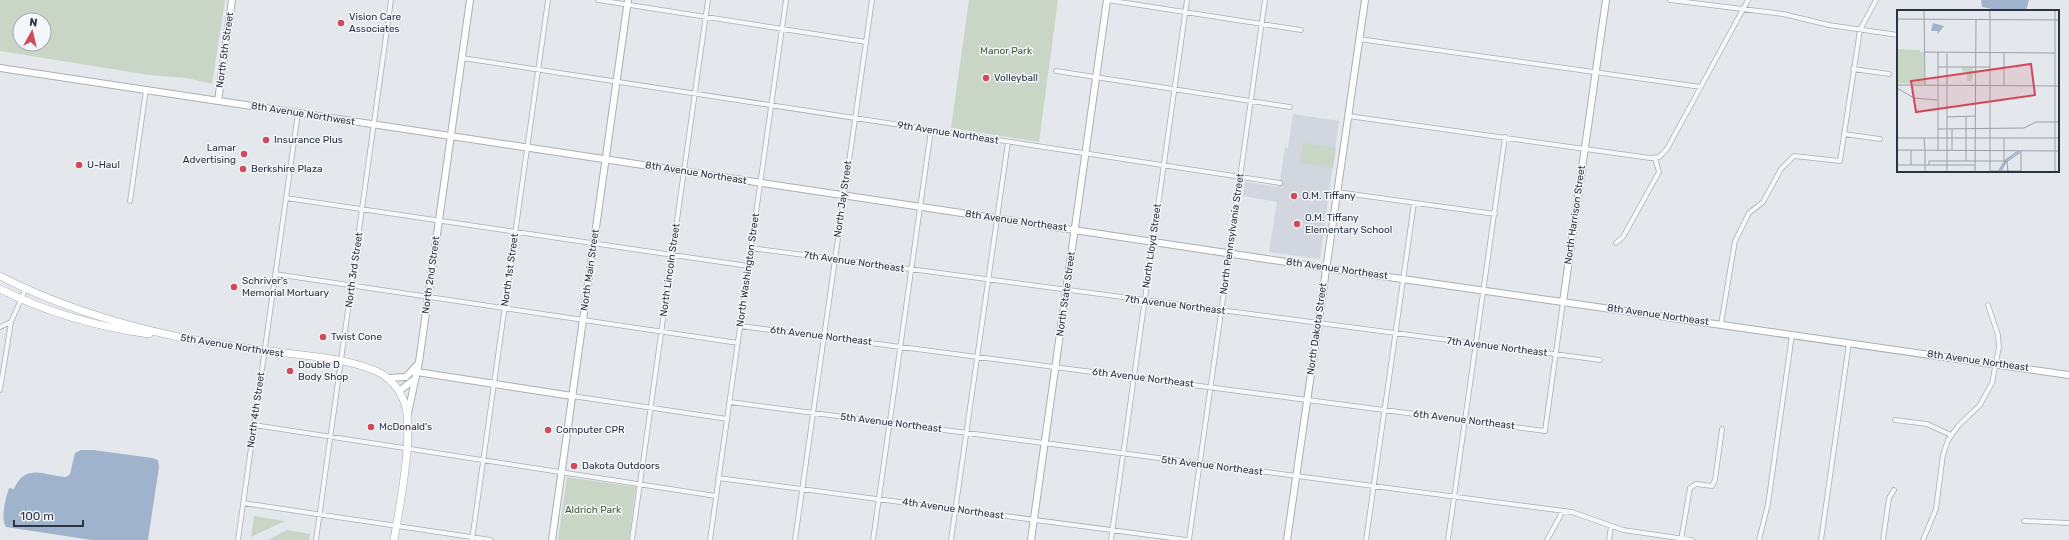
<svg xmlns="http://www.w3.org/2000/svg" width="2069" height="540" font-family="Rubik,sans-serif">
	<rect width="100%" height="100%" fill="#e4e7ec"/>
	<!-- built -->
	<path fill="#d2d6de" d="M1293 114 1339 121 1320 259 1269 252 1277 202 1243 196 1245 182 1279 187 1285 147 1288 148Z"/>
	<!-- green -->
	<path fill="#c9d6c5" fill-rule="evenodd" d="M0 0H225L212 84 187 78 149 75 0 51ZM20 20H44V44H20Z
		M969 0H1058L1039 142 951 128Z
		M1303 143 1336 148 1333 168 1300 163Z
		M567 477 636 487 629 540H558Z
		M254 516 285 521 251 537Z
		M287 530 310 534 309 540H268Z"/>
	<!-- water -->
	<path fill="#9fb4cc" d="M1981 0H2029L2026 11H2001L1982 7Z
		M81 450H93L152 458 158 460 159 467 148 540H92L6 527C0 517 6 498 9 488L14 489C25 463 43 475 66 477L70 474 75 453Z"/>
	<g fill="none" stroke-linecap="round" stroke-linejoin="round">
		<defs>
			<path id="street" d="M598 0 866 42
				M1107 0 1301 30
				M1670 0 1783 14 1829 25 1898 35
				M1359 39 1701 87
				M462 58 1280 183
				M1853 69 1889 74
				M1056 71 1290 107
				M1348 116 1650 158 1659 157 1667 149 1748 0
				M1844 134 1880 139
				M1337 192 1495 214
				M286 198 748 266
				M130 201 146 90
				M1616 243 1623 237 1659 172 1655 158
				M751 248 1600 360
				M275 274 738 343
				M1721 324 1735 241 1749 213 1763 202 1781 169 1794 156 1840 161 1860 30 1876 0
				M740 326 1545 431 1563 302
				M0 327 11 322
				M0 390 11 322 26 288
				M572 396 727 419
				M730 402 1572 512 1623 530 1692 540
				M1895 420 1927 424 1951 435
				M254 425 716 496
				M718 478 1187 540
				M243 503 491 540
				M2024 521 2069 523
				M238 540 298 113
				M316 540 391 0
				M472 540 548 0
				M632 540 708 0
				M710 540 786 0
				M795 540 872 0
				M873 540 931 130
				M951 540 1008 142
				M1111 540 1187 0
				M1189 540 1265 0
				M1366 540 1414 203
				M1448 540 1505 137
				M1547 540 1563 511
				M1609 540 1611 526
				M1681 540 1690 488 1696 484 1712 486 1715 480 1722 429
				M1759 540 1768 504 1792 335
				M1821 540 1849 343
				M1883 540 1889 498 1894 490
				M1923 540 1936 509 1943 455 1948 440 1959 425 1980 405 1992 383 1999 347 1998 335 1988 305"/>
			<path id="secondary" d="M0 68 1326 268 2069 375
				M218 101 232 0
				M1563 302 1606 0
				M417 372 572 396
				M387 378 406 377 417 365
				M399 391 415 379 419 362 470 0
				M408 413 416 376
				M552 540 628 0
				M1031 540 1107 0
				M1287 540 1365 0"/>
			<path id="primary" d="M0 276C54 304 115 323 174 336 201 342 228 345 255 349 292 355 337 356 371 369 385 374 396 384 402 397 417 423 399 508 394 540
				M0 289C46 312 99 327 149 334"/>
		</defs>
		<!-- street casing -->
		<use href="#street" stroke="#a9aeb7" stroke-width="5.5"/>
		<!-- secondary casing -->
		<use href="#secondary" stroke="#a9aeb7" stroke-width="8"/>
		<!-- primary casing -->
		<use href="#primary" stroke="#a3abb8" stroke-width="8"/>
		<!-- street -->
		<use href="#street" stroke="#f7f8fa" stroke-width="4"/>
		<!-- secondary -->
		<use href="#secondary" stroke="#fff" stroke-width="6"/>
		<!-- primary -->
		<use href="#primary" stroke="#fff" stroke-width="7"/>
	</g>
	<!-- markers -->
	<g fill="#d1495b" stroke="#f4f6f9" stroke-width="1.5">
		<circle cx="341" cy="23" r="4"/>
		<circle cx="986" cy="78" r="4"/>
		<circle cx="266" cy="140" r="4"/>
		<circle cx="244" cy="154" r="4"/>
		<circle cx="79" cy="165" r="4"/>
		<circle cx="243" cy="169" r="4"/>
		<circle cx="1294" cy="196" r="4"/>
		<circle cx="1297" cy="224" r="4"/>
		<circle cx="234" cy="287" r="4"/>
		<circle cx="323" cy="337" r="4"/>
		<circle cx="290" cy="371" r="4"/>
		<circle cx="371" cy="427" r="4"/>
		<circle cx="548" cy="430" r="4"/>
		<circle cx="574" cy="466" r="4"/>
	</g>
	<g text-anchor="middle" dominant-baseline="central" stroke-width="3" stroke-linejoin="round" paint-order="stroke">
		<!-- poi labels -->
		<g font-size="10" fill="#2b3445" stroke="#f4f6f9" text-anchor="start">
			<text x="349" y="17">Vision Care<tspan x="349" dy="12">Associates</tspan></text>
			<text x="994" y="78">Volleyball</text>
			<text x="274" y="140">Insurance Plus</text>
			<text x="236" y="148" text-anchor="end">Lamar<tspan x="236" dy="12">Advertising</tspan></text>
			<text x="87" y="165">U-Haul</text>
			<text x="251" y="169">Berkshire Plaza</text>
			<text x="1302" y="196">O.M. Tiffany</text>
			<text x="1305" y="218">O.M. Tiffany<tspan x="1305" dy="12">Elementary School</tspan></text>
			<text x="242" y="281">Schriver's<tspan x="242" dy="12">Memorial Mortuary</tspan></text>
			<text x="331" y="337">Twist Cone</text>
			<text x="298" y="365">Double D<tspan x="298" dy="12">Body Shop</tspan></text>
			<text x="379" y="427">McDonald's</text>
			<text x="556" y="430">Computer CPR</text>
			<text x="582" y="466">Dakota Outdoors</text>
		</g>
		<!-- street labels -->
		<g font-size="10" fill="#2b3445" stroke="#f4f6f9">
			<text transform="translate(225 50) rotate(-82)">North 5th Street</text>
			<text transform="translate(303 114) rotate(9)">8th Avenue Northwest</text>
			<text transform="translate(948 133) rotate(9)">9th Avenue Northeast</text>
			<text transform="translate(696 173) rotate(9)">8th Avenue Northeast</text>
			<text transform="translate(843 199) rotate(-82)">North Jay Street</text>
			<text transform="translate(1575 215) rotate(-82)">North Harrison Street</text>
			<text transform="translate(1016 221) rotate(8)">8th Avenue Northeast</text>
			<text transform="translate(1232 234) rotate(-82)">North Pennsylvania Street</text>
			<text transform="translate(1152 246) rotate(-82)">North Lloyd Street</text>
			<text transform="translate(854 262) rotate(8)">7th Avenue Northeast</text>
			<text transform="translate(1337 269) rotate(8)">8th Avenue Northeast</text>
			<text transform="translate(354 270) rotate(-82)">North 3rd Street</text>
			<text transform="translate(510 270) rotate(-82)">North 1st Street</text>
			<text transform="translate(590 270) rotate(-82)">North Main Street</text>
			<text transform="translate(670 270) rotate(-82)">North Lincoln Street</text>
			<text transform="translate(748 270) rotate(-82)">North Washington Street</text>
			<text transform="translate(431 275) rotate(-82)">North 2nd Street</text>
			<text transform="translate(1066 294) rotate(-82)">North State Street</text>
			<text transform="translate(1175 305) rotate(7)">7th Avenue Northeast</text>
			<text transform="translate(1658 315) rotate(8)">8th Avenue Northeast</text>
			<text transform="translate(1317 329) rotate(-82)">North Dakota Street</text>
			<text transform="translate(821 336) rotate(7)">6th Avenue Northeast</text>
			<text transform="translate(232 346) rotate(9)">5th Avenue Northwest</text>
			<text transform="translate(1497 347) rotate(7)">7th Avenue Northeast</text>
			<text transform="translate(1978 361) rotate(8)">8th Avenue Northeast</text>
			<text transform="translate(1143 378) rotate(7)">6th Avenue Northeast</text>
			<text transform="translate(256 410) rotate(-82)">North 4th Street</text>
			<text transform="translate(1464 420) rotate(7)">6th Avenue Northeast</text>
			<text transform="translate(891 423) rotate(7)">5th Avenue Northeast</text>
			<text transform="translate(1212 466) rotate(7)">5th Avenue Northeast</text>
			<text transform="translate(953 509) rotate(8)">4th Avenue Northeast</text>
		</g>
		<!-- park labels -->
		<g font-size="10" fill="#3f6138" stroke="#f4f6f9">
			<text x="1006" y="51">Manor Park</text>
			<text x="593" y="510">Aldrich Park</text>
		</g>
	</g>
	<!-- overview -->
	<g transform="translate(1897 10)">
		<rect width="162" height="162" fill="#e4e7ec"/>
		<path d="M0 39 23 40V42H27V74L0 73ZM65 57H76L75 71H70V62L65 61Z" fill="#c9d6c5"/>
		<path d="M36 13 47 16 40 25 41 21H34Z" fill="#9fb4cc"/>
		<path fill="none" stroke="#9fb4cc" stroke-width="2" d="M102 161 109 150 122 141"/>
		<path fill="none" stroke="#9a9fa9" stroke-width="1" d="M27 0 28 75M158 0V162M0 9 162 10M27 42 158 43M41 42V75M41 57H93M0 75 162 76M41 75V141M107 76V43M0 78 17 88 40 90M50 107 78 106M41 119 127 118 139 112H162M0 128H162M27 128 28 140M0 140 162 141M14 140V155M55 140V119M69 151V106M107 151V128M0 155H78M32 155V151H110L111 162M93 161H124M104 161 109 152 124 142M28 162V141M50 162V43M78 162 79 10M93 162V0M124 162V141"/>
		<path fill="#d1495b" fill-opacity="0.15" stroke="#d1495b" stroke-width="2" d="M134 54 138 85 19 102 14 71Z"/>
		<rect width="162" height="162" fill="none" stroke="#2b3445" stroke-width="2"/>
	</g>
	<!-- north arrow -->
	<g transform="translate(32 32) rotate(8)"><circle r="19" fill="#f4f6f9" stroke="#a4a8b1"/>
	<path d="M0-3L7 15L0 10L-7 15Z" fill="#d1495b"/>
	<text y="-6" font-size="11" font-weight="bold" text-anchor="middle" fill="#2b3445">N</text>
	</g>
	<!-- scale -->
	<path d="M14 520v6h69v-6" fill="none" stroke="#2b3445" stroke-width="2"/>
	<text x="20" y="520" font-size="12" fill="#2b3445" stroke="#f4f6f9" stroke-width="3" paint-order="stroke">100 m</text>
</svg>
